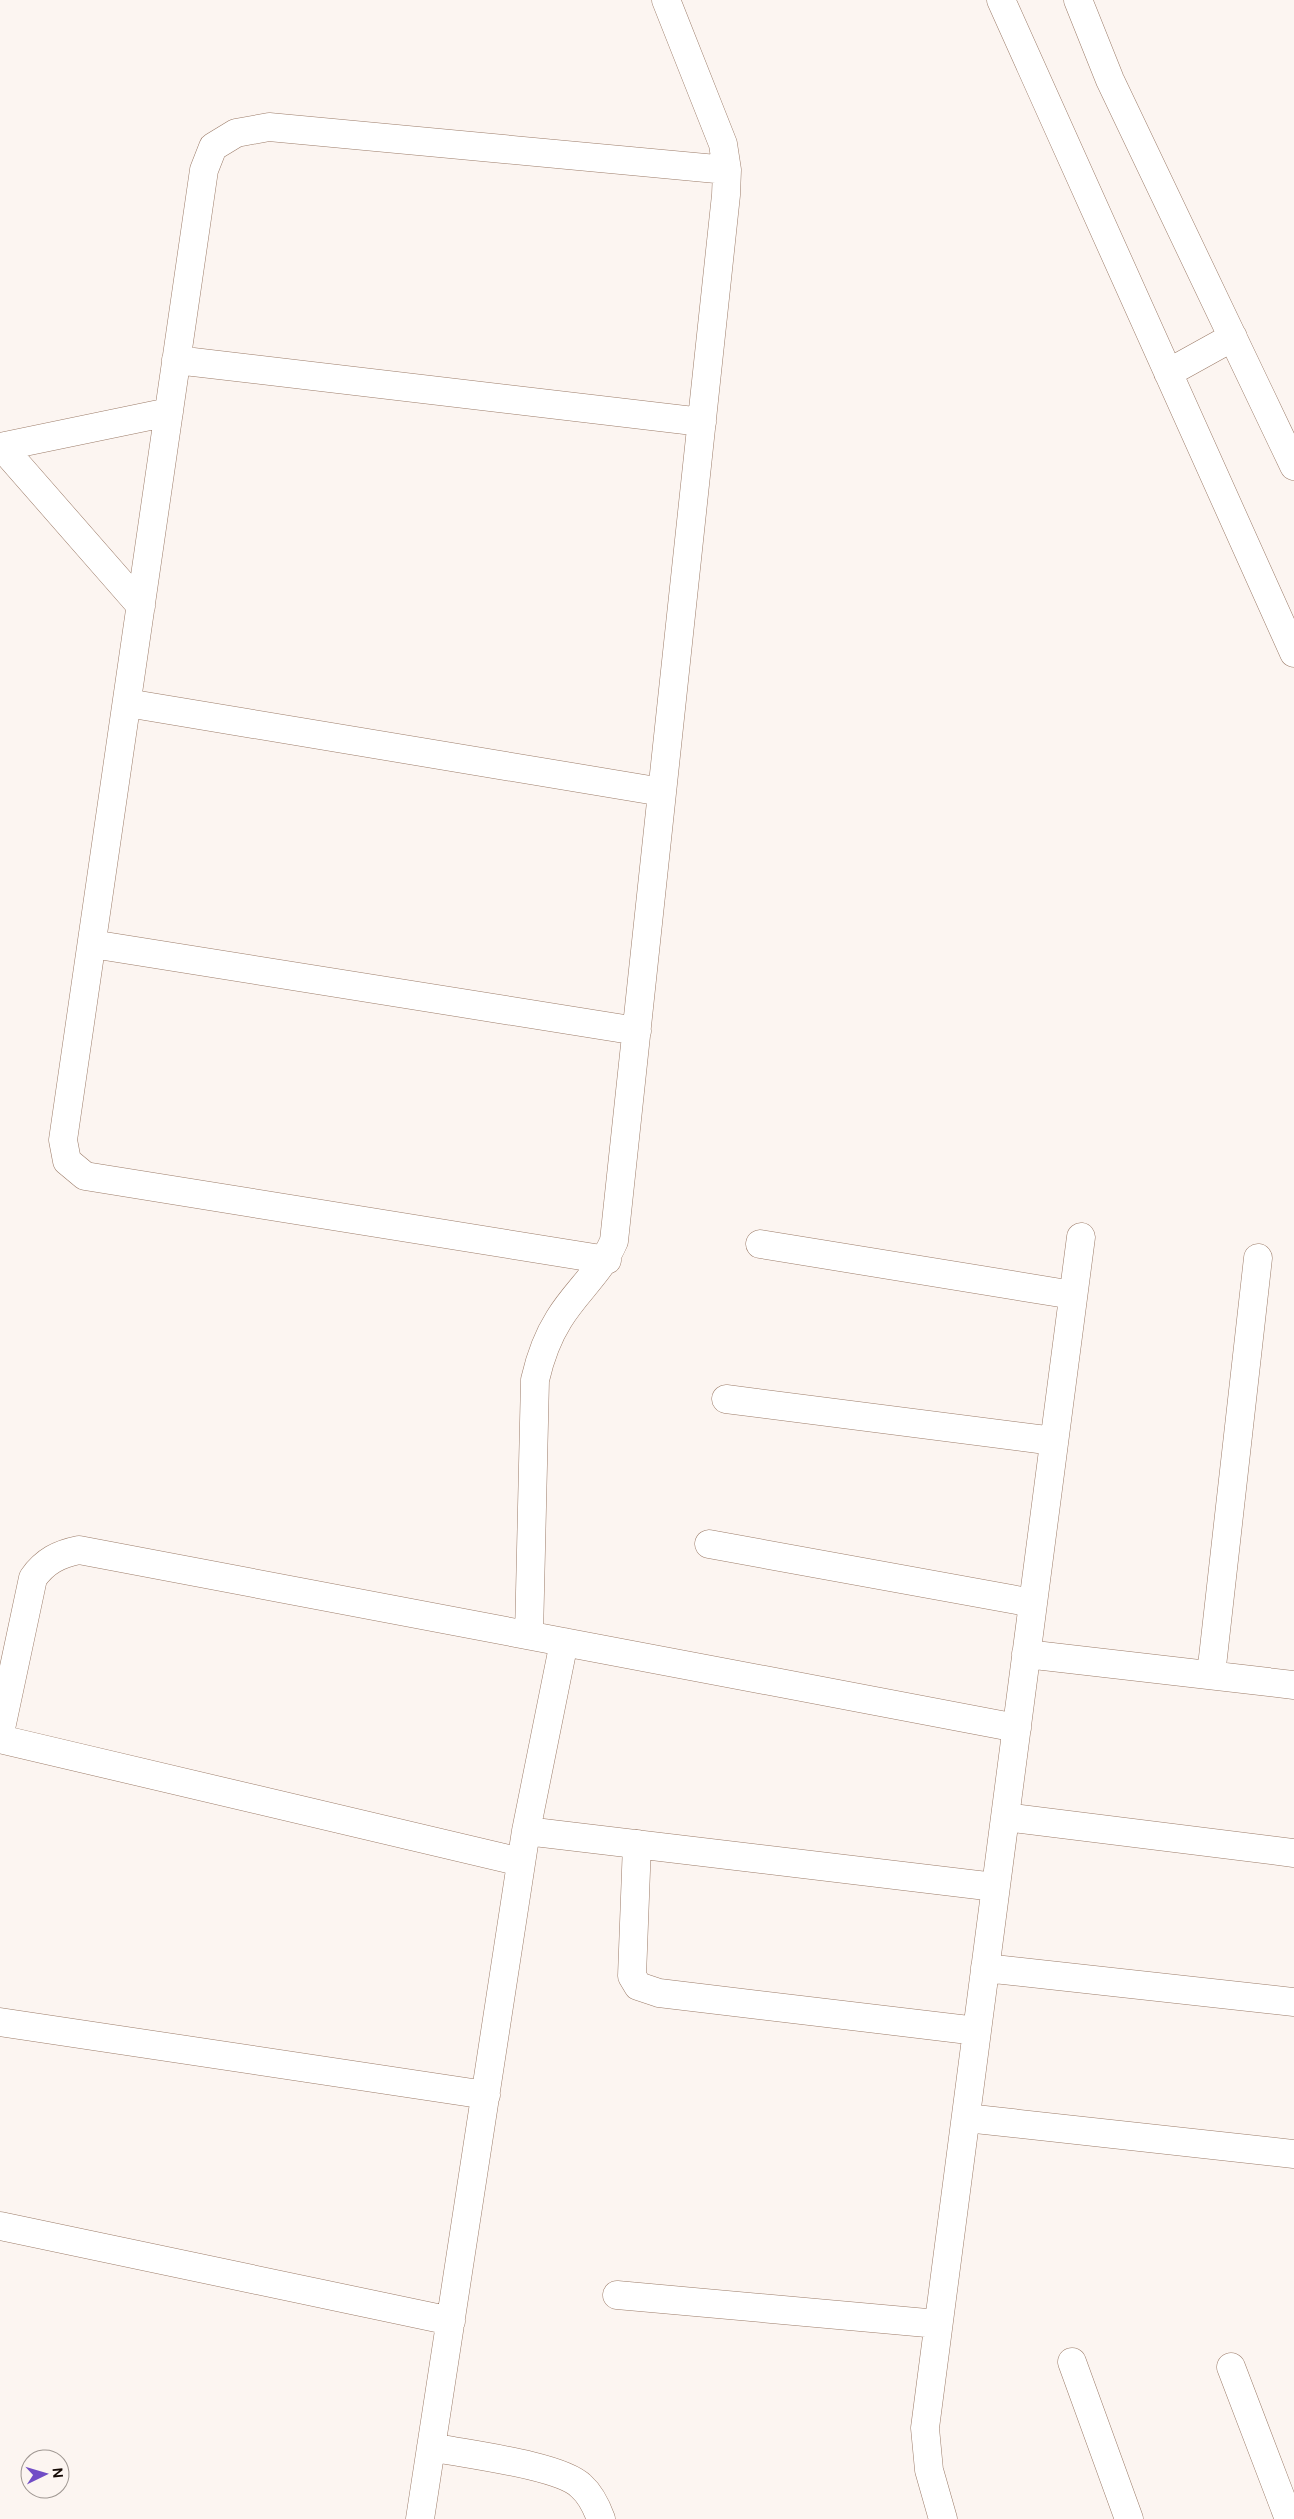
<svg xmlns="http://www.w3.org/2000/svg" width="1294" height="2519" font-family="'DM Sans',sans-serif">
	<rect width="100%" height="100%" fill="#fcf5f1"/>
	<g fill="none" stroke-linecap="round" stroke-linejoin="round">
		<defs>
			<path id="minor" d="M1001 0 1294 653
				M1078 0 1110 80 1294 466
				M176 360 702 422
				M1168 373 1233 337
				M0 447 169 412
				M2 447 141 606
				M127 703 662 792
				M92 944 637 1031
				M760 1244 1073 1295
				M607 1260 85 1176 67 1161 63 1140 204 170 213 147 236 133 269 127 727 170
				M726 1399 1054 1441
				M709 1544 1033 1603
				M529 1635 535 1380C540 1358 547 1338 559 1319 576 1291 601 1272 614 1241L726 195 727 170 723 144 666 0
				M1026 1654 1294 1685
				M1211 1675 1258 1258
				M0 1733 33 1578C45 1561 59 1554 79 1550L1017 1728
				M0 1739 521 1862
				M1005 1817 1294 1853
				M526 1831 995 1887
				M637 1844 632 1976 638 1986 659 1993 977 2031
				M985 1968 1294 2002
				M0 2022 486 2095
				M966 2118 1294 2154
				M0 2226 451 2321
				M617 2295 938 2324
				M1072 2362 1129 2519
				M1231 2367 1289 2519
				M431 2447C464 2454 560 2465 581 2486 590 2494 597 2508 601 2519
				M420 2519 526 1831 564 1642
				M943 2519 929 2470 925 2428 1081 1237"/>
		</defs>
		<!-- minor casing -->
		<use href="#minor" stroke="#9c7c69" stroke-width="29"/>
		<!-- minor -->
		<use href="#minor" stroke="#fff" stroke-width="28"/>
	</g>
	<!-- north arrow -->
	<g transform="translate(45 2474) rotate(85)"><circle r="24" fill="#fcf5f1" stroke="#9f9792"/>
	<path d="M0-4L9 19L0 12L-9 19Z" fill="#714dc6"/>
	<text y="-8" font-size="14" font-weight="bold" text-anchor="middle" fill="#140904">N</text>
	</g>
</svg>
